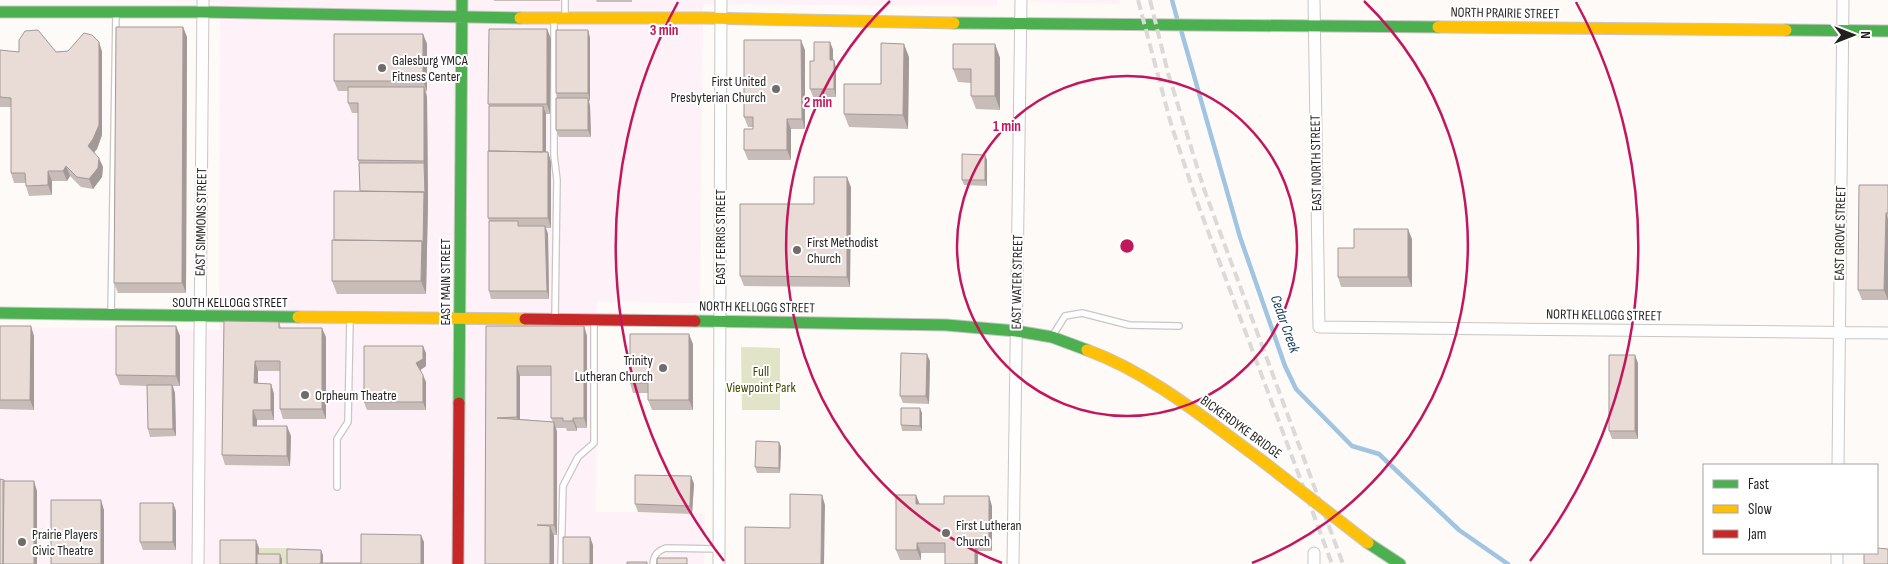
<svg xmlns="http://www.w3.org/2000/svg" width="1888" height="564" font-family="'Sofia Sans Condensed',sans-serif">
	<rect width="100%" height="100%" fill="#fdfaf8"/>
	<!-- commercial -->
	<path fill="#fef1f8" d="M149 0H997V6L703 4 700 303 597 302 596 512 705 513 704 564H0V327L219 330 220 2Z
		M1031 0H1119L1120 4 1031 2Z"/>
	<!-- green -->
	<path fill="#e2e4c8" d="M741 347 780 348V410H742Z
		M259 548H289V564H282V559H259Z"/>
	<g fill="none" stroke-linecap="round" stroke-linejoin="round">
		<!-- stream -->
		<path stroke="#a1c4e0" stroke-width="4.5" d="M1172 0 1178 22
			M1181 30 1240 237 1285 366 1296 389 1352 446 1379 454 1459 530 1508 564"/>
		<defs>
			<path id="lane" d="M565 0V16
				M554 20V155L557 180 555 318
				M111 315 116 14
				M1053 335 1065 316 1082 313 1129 325 1179 326
				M337 487V439L348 422 350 319
				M561 564 563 486 578 457 594 443V321
				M653 564C654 555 657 551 666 548L719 549"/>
			<path id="street" d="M1314 0 1319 327 1888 333
				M1838 465 1843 0
				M1314 553V564
				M198 564 203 0
				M719 564 721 0
				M1013 564 1021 0
				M1837 564V553"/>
			<path id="fast" d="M0 12H203L520 18
				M954 23 1438 27
				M1786 30 1888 31
				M0 313 298 317
				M695 321 946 325 1016 331 1052 337 1087 350
				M459 403 462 0
				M1368 543 1400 564"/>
			<path id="slow" d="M520 18H704L954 23
				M1438 27 1786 30
				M298 317 525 319
				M1087 350C1152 374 1205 419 1261 460"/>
			<path id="jam" d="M525 319 695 321
				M458 564 459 403"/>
		</defs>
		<!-- lane casing -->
		<use href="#lane" stroke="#c9c6c5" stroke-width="8"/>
		<!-- street casing -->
		<use href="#street" stroke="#c9c6c5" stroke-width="13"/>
		<!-- fast casing -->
		<use href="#fast" stroke="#c9c6c5" stroke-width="13"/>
		<!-- slow casing -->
		<use href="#slow" stroke="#c9c6c5" stroke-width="13"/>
		<!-- jam casing -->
		<use href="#jam" stroke="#c9c6c5" stroke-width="13"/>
		<!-- lane -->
		<use href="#lane" stroke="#fffefe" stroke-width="5.5"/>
		<!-- street -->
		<use href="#street" stroke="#fffefe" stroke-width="11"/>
		<!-- fast -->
		<use href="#fast" stroke="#4caf50" stroke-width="11"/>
		<!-- slow -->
		<use href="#slow" stroke="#ffc107" stroke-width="11"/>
		<!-- jam -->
		<use href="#jam" stroke="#c62828" stroke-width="11"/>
		<!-- rail -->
		<path stroke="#dbdad9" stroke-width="4" stroke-dasharray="10 5" stroke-linecap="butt" d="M1138 0 1171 124 1196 199 1332 564
			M1150 0 1168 73 1204 189 1343 564"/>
		<defs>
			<path id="slow-bridge" d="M1261 460 1368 543"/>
		</defs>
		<!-- slow-bridge casing -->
		<use href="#slow-bridge" stroke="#c9c6c5" stroke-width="13" stroke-linecap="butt"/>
		<!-- slow-bridge -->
		<use href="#slow-bridge" stroke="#ffc107" stroke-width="11"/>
	</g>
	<!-- wall -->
	<path fill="#c8bcb8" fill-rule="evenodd" d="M494 0H560V1H494Z
		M596 0H632V2H597Z
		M183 27 187 37 186 293H118L114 283Z
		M547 29 551 39 550 114H546V152H548L551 162V228H546L548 234 549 299H491L489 291V221L488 218 489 106 488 104Z
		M588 30 590 38V101H589L590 106 591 137H559L556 130 557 98 556 93Z
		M423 34 427 44V91H426L427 97 428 202 426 294H337L332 281 334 240 360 191 359 163 358 160V113H352L348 103V91H338L334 81Z
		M99 42 102 52V135L97 149 94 152 103 167 102 177 93 189 81 187 70 176 67 181H52V195L29 196 26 186V183H14L11 173V107H0V50L19 52H56L68 51Z
		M830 42 833 50V60H834L836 68V97H813L810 89 814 61Z
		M995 44 1000 58V110L976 109 971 96V83L958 82 953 69Z
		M805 50V129H791V160H748L744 150 753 129V127H748L744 117Z
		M909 57 908 129 849 127 844 114 881 84Z
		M985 155 987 160V186L964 185 962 180Z
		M1888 185V300H1862L1858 290Z
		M851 187 850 287 744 286 740 276Z
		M1412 239V287H1341L1338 277 1354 248Z
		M224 321 279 322 281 328 326 337V419H283L280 409V371H258V384H271L274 394V420H257V426L291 436 290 466 225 465 222 455Z
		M0 326 34 336V410L0 409Z
		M176 326 180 336V386H173L175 393 176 436 150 437 148 429 147 386 120 385 116 375Z
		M486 326H584L587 336V428H577V431H567L566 428H556L557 432V535H553L554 536 485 564ZM520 376H551V418L553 422 520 419Z
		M693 344V410H652L648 400V393H633L630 383Z
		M426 353V366L420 370 426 382V410H367L364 402Z
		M930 361 929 404 903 403 900 396Z
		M1638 363V439H1612L1609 431Z
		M922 413V431H902L901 425Z
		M779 442 781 447 780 473H757L755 467Z
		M691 476 694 484 692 514 638 512 635 504Z
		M173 503 176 511V550H143L140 542Z
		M919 504 992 506V551H978V564L945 553H921V560H900L896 550Z"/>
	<!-- shaded-wall -->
	<path fill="#a39996" d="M183 27 187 37 186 293 182 283Z
		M547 29 551 39 550 114 547 104Z
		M588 30 590 38V101L588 93Z
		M423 34 427 44V91L423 81Z
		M801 40 805 50V129L802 119Z
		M99 42 102 52V135L97 149 91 156 88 146Z
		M830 42 833 50V68L830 60Z
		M904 44 909 57 908 129 903 115Z
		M995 44 1000 58V110L995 96Z
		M834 60 836 68V97L834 89Z
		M424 87 427 97 428 202 426 294 421 281 424 163Z
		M588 98 590 106 591 137 588 130Z
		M543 106 546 114V162L543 154Z
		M787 119 791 129V160L787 150Z
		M548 152 551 162V228L548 218Z
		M985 155 987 160V186L985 180Z
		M99 158 103 167 102 177 93 189 89 179Z
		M66 166 70 176 67 181 63 171Z
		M48 171 52 181V195L48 185Z
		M847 177 851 187 850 287 847 277Z
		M1886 213 1888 219V300L1884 290Z
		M545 226 548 234 549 299 547 291Z
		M1408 229 1412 239V287L1408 277Z
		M31 326 34 336V410L30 400Z
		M176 326 180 336V386L176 376Z
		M584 326 587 336V428L584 418Z
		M322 328 326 337V419L322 409Z
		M689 334 693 344V410L689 400Z
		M423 346 426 353V366L419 371 416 363Z
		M927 354 930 361 929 404 926 396Z
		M1635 355 1638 363V439L1635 431Z
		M255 361 258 371V393L254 383Z
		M517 366 520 376V427L517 417Z
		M423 375 426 382V410L423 402Z
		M271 384 274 394V420L271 410Z
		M172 385 175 393 176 436 173 429Z
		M920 408 922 413V431L920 426Z
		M253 410 257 420V436L253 426Z
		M573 418 577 428V431L573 421Z
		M554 422 557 432V535L554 525Z
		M287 426 291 436 290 466 287 456Z
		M779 442 781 447 780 473 779 468Z
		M691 476 694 484 692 514 690 506Z
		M34 481 37 491V564H34Z
		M822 495 825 505 824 564H821Z
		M916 495 920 505 916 504Z
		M989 496 992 506V551L989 541Z
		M101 500 104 510V564H101Z
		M173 503 176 511V550L173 542Z
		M550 526 554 536V564H550Z
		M421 535 424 542V564H421Z
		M590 537 593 545V564H590Z
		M256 540 259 548V564H256Z
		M975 541 978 551V564H975Z
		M917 543 921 553V560L917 550Z
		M321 550 323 555V564H321Z
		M280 554 282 559V564H280Z"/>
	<!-- building -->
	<path fill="#e9dbd6" stroke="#a39996" d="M116 27H183L182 283H114Z
		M489 29H547V104H488Z
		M38 30 56 52 68 51 84 33 92 35 99 42V125L93 139 88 146 99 158 98 168 89 179 77 177 66 166 63 171H48V185L26 186 25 173H11V98L0 97V50L19 52V40L25 31Z
		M556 30H588V93H556Z
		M334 34H423V81H334Z
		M744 40H801L802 119H787V150H744V129H753V117H744Z
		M814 42H830V60H834V89H810V61H814Z
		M881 43 904 44 903 115 844 114V84H881Z
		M953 44H995V96H971V69H953Z
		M348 87H424V161L358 160V103H348Z
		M556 98H588V130H556Z
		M489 106H543V152L489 151Z
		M488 151 548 152V218H488Z
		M962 154 985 155V180H962Z
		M359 163H424L425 194 424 192 360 191Z
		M814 177H847V277L740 276V204H814Z
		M1859 185H1888V213H1886L1884 290H1858Z
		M334 191 424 192 423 245 422 241 334 240Z
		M489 221H518V226H545L547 291H489Z
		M1354 229H1408V277H1338V248H1354Z
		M332 240 422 241 421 281H332Z
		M224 321 279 322V328H322V409H280V361H255L254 383 271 384V410H253V426H287V456L222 455Z
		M0 326H31L30 400H0Z
		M116 326H176V376L116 375Z
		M486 326H584V418H573V421H563V418H551V366H517V417L497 418 554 422V525H537L550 526V564H485Z
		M630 334H689V400H648V383H630Z
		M364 346H423V359L416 363 423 375V402H364Z
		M901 353 927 354 926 396H900Z
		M1609 355H1635V431H1609Z
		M147 385H172L173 429H148Z
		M901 408H920V426L901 425Z
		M756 441 779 442V468L755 467Z
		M635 475 691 476 690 506 635 504Z
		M0 479 4 480 3 564H0Z
		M3 481H34V564H3Z
		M790 494 822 495 821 564H745V527L790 528Z
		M896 495H916V504H944V496H989V541H975V564H945V543H917V550H896Z
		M51 500H101V564H51Z
		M140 503H173V542H140Z
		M361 534 421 535V564H320V563H361Z
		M563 537H590V564H563Z
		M220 540H256V564H220Z
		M1877 548 1888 549V564H1864V553H1877Z
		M287 549 321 550V563H320V564H287Z
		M257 554H280V564H257Z
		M657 558H687V564H657Z
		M627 562H647V564H627Z"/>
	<!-- distance rings -->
	<g fill="none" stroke="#c2185b" stroke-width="2.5">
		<circle cx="1127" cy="246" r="170"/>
		<path d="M1002 563A341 341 0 0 1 890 1M1364 1A341 341 0 0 1 1252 563"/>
		<path d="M724 561A511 511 0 0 1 678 2M1576 2A511 511 0 0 1 1530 561"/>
	</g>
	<!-- markers -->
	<g fill="#6f6c6a" stroke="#fff" stroke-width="2">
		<circle cx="382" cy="68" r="5"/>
		<circle cx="776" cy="89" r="5"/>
		<circle cx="797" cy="250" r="5"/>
		<circle cx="663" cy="368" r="5"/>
		<circle cx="305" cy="395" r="5"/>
		<circle cx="946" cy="533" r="5"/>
		<circle cx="22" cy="542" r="5"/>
	</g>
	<g text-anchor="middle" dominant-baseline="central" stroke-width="4" stroke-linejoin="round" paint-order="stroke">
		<!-- street labels -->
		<g font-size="14" fill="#221f1e" stroke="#fff">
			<text transform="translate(1505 13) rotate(1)">NORTH PRAIRIE STREET</text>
			<text transform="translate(1316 163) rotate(-91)">EAST NORTH STREET</text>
			<text transform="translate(201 222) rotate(-89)">EAST SIMMONS STREET</text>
			<text transform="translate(1840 233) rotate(-89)">EAST GROVE STREET</text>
			<text transform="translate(720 237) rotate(-90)">EAST FERRIS STREET</text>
			<text transform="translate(445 282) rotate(-90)">EAST MAIN STREET</text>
			<text transform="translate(1017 282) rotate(-89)">EAST WATER STREET</text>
			<text x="230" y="302">SOUTH KELLOGG STREET</text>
			<text transform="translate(757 307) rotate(1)">NORTH KELLOGG STREET</text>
			<text transform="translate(1604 315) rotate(1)">NORTH KELLOGG STREET</text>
			<text transform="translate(1241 427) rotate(36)">BICKERDYKE BRIDGE</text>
		</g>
		<!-- poi labels -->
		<g font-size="14" fill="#221f1e" stroke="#fff" text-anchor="start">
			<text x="392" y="60">Galesburg YMCA<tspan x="392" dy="16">Fitness Center</tspan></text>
			<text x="766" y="81" text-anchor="end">First United<tspan x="766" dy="16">Presbyterian Church</tspan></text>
			<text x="807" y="242">First Methodist<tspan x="807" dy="16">Church</tspan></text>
			<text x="653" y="360" text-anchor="end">Trinity<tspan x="653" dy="16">Lutheran Church</tspan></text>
			<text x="315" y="395">Orpheum Theatre</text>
			<text x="956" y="525">First Lutheran<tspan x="956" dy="16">Church</tspan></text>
			<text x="32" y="534">Prairie Players<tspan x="32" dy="16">Civic Theatre</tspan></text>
		</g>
		<!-- park labels -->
		<g font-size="14" fill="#444900" stroke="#fff">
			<text x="761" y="371">Full<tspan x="761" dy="16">Viewpoint Park</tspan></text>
		</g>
		<!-- water labels -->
		<g font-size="15" font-style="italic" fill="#113955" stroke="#fff">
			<text transform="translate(1285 324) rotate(70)">Cedar Creek</text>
		</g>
	</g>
	<circle cx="1127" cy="246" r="8" fill="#c2185b" stroke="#fff" stroke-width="2.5"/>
	<g font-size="15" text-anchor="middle" font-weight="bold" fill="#c2185b" stroke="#fff" stroke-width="4" stroke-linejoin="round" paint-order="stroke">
		<text x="664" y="35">3 min</text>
		<text x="818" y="107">2 min</text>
		<text x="1007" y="131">1 min</text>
	</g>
	<!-- legend -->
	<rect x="1703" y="464" width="175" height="90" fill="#ffffff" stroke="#a7a5a5"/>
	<rect x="1713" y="480" width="25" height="8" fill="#4caf50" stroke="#a7a5a5"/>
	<text x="1748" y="489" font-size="15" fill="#221f1e">Fast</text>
	<rect x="1713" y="505" width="25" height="8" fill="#ffc107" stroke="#a7a5a5"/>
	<text x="1748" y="514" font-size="15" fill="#221f1e">Slow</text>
	<rect x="1713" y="530" width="25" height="8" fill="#c62828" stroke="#a7a5a5"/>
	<text x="1748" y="539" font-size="15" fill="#221f1e">Jam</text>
	<!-- north arrow -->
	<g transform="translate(1853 35) rotate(90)" stroke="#ffffff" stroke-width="4" paint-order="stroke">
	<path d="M0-4L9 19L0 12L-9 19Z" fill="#221f1e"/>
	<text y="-8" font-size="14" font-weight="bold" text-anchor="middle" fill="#221f1e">N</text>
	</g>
</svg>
